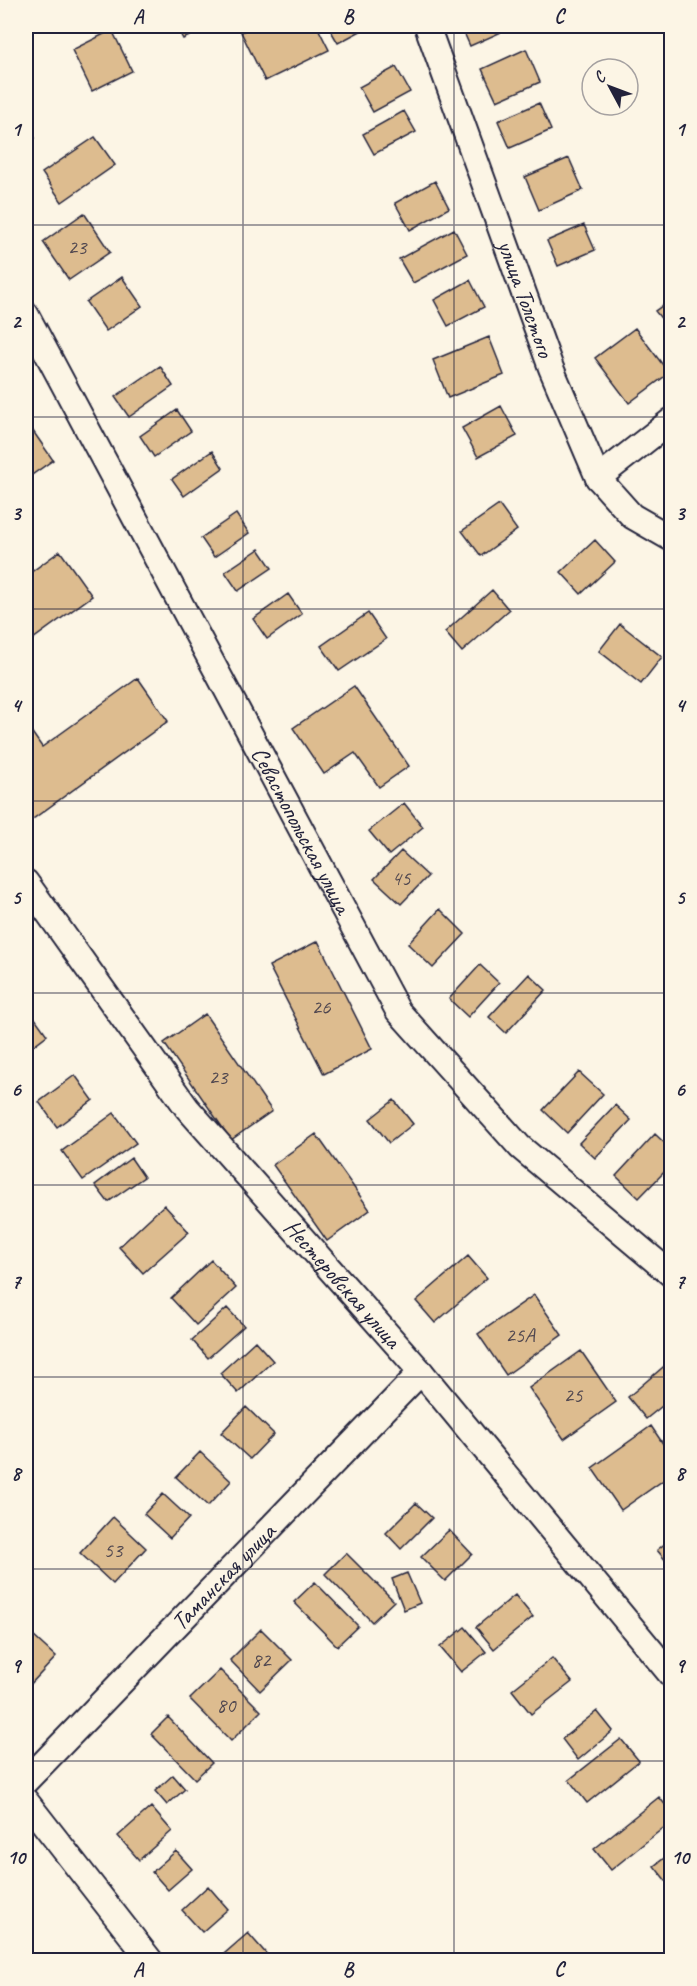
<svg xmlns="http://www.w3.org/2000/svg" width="697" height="1986" font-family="Caveat,sans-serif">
	<rect width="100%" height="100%" fill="#fcf5e5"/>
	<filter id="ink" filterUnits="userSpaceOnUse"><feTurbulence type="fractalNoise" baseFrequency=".0167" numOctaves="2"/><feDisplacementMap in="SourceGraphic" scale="12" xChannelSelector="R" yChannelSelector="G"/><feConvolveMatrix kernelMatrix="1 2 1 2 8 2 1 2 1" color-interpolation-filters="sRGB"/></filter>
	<g filter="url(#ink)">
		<!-- building -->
		<path fill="#ddbc8f" stroke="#22223b" stroke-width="1.5" d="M176 26H211L183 39Z
			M254 26H317L329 50 265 81 241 32Z
			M328 26H370L338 43Z
			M461 26H504L506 30 470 46Z
			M112 30 132 71 92 91 72 50Z
			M526 49 540 82 497 101 482 69Z
			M396 67 410 92 373 112 359 87Z
			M539 103 551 130 510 148 498 121Z
			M404 111 416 132 374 154 363 134Z
			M26 125 35 138 26 145Z
			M95 137 115 165 62 202 42 173Z
			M569 158 583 190 539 210 525 177Z
			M435 181 449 208 410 230 395 203Z
			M84 213 110 252 69 280 43 242Z
			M584 225 595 250 558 266 547 241Z
			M454 229 467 254 413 283 399 259Z
			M122 277 142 306 106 331 86 302Z
			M470 280 484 307 448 326 434 300Z
			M672 299V332L655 311Z
			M635 328 669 373 629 403 595 358Z
			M489 337 504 375 448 398 433 360Z
			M160 366 173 386 129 417 115 397Z
			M501 406 517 436 478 457 462 428Z
			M177 410 191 431 154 457 140 436Z
			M26 421 53 460 26 479Z
			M672 443V459L664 450Z
			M212 451 223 468 184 496 172 479Z
			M499 505 517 530 481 556 462 531Z
			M236 514 249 533 214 557 201 538Z
			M595 540 615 562 581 594 561 572Z
			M259 549 272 568 238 591 225 572Z
			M60 551 92 596 26 644V576Z
			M492 590 509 610 462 652 445 632Z
			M288 594 302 614 267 639 253 619Z
			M368 613 386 639 339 671 321 646Z
			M620 624 662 657 641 684 599 651Z
			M138 678 168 721 26 824V724L42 747Z
			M354 686 409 766 379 787 355 753 324 774 293 728Z
			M404 803 423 827 389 855 369 831Z
			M401 851 428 876 401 904 374 879Z
			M440 909 465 934 433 968 408 944Z
			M318 941 372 1049 324 1074 269 966Z
			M480 965 499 983 468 1017 449 999Z
			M529 974 546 990 506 1033 489 1017Z
			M27 1007 47 1035 26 1051V1008Z
			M205 1014 272 1111 231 1140 164 1043Z
			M579 1072 603 1094 567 1133 543 1110Z
			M75 1075 93 1100 57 1127 39 1102Z
			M394 1100 413 1124 389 1143 370 1119Z
			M615 1105 631 1120 595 1158 579 1143Z
			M114 1113 136 1143 83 1180 62 1151Z
			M316 1134 370 1210 327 1241 273 1165Z
			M655 1134 672 1150V1164L639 1198 616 1176Z
			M131 1158 144 1177 108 1202 95 1185Z
			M164 1205 189 1232 143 1273 119 1247Z
			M468 1256 487 1278 435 1323 416 1301Z
			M211 1260 236 1288 196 1325 171 1298Z
			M534 1295 562 1335 506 1375 478 1334Z
			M227 1308 244 1326 208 1358 192 1340Z
			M255 1341 273 1361 238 1393 220 1373Z
			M581 1351 616 1402 564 1439 529 1388Z
			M669 1362 672 1365V1398L646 1419 628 1397Z
			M246 1407 274 1434 250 1459 221 1433Z
			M651 1426 672 1457V1474L621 1510 592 1468Z
			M200 1452 231 1481 208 1506 176 1477Z
			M163 1494 189 1518 170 1538 144 1514Z
			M416 1503 432 1518 401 1549 386 1533Z
			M113 1517 146 1548 113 1584 80 1553Z
			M449 1530 472 1554 445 1581 421 1557Z
			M672 1538V1568L657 1550Z
			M346 1553 394 1601 372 1622 325 1574Z
			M407 1573 420 1603 404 1610 392 1579Z
			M315 1582 358 1626 337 1646 294 1602Z
			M515 1595 533 1617 494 1649 476 1627Z
			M465 1627 486 1652 461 1672 440 1647Z
			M261 1629 292 1660 260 1691 230 1660Z
			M32 1635 56 1657 26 1689V1642Z
			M552 1658 572 1682 531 1714 512 1690Z
			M220 1670 261 1711 231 1741 190 1699Z
			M597 1711 613 1731 578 1760 562 1739Z
			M168 1717 212 1763 195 1779 151 1734Z
			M621 1739 639 1761 587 1803 569 1780Z
			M173 1775 185 1789 167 1805 155 1791Z
			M659 1797 672 1813V1821L611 1870 594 1849Z
			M151 1807 172 1831 139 1860 118 1836Z
			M176 1851 192 1869 168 1890 152 1872Z
			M672 1852V1885L670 1886 654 1866Z
			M208 1886 228 1909 202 1932 182 1910Z
			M248 1933 270 1958 268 1960H217Z"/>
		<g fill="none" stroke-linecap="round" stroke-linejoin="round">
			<defs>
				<g id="minor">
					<path id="s1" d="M427 26 551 368 598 478 632 516 672 539"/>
					<path id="s2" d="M26 314 398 1011 520 1147 672 1275"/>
					<path d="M598 478 672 420"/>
					<path id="s3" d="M26 882 187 1108 421 1372 672 1676"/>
					<path id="s4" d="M26 1781 421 1372"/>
					<path d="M26 1801 150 1960"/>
				</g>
			</defs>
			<!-- minor casing -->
			<use href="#minor" stroke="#22223b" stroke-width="28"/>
			<!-- path -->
			<path stroke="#22223b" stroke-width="4" stroke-dasharray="6 4.5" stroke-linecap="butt" d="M26 30 35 26"/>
			<!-- minor -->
			<use href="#minor" stroke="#fcf5e5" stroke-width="24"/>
		</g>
	</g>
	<!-- grid -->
	<path fill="none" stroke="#22223b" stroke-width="1.5" stroke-opacity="0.55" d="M243 26V1960M454 26V1960M26 225H672M26 417H672M26 609H672M26 801H672M26 993H672M26 1185H672M26 1377H672M26 1569H672M26 1761H672"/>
	<g text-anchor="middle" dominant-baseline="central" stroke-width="4.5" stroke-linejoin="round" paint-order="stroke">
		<!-- number labels -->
		<g font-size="21" fill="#514850">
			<text x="77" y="247">23</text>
			<text x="401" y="878">45</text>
			<text x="321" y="1007">26</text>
			<text x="218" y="1077">23</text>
			<text x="520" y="1335">25А</text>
			<text x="573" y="1395">25</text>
			<text x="113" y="1550">53</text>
			<text x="261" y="1660">82</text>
			<text x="226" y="1705">80</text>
		</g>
		<!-- street labels -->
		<g font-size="24" fill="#22223b" stroke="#fcf5e5">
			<text stroke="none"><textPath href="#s1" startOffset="290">улица Толстого</textPath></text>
			<text stroke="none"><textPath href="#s2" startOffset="585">Севастопольская улица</textPath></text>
			<text stroke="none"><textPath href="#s3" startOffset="512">Нестеровская улица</textPath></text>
			<text stroke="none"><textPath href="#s4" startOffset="284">Таманская улица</textPath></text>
		</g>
	</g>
	<!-- margin -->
	<rect width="697" height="1986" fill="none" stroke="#fcf5e5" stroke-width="66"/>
	<!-- north arrow -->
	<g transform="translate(610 87) rotate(311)"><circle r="28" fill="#fcf5e5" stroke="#a5a1a1" stroke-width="1.5"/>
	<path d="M0-4.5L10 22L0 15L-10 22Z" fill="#22223b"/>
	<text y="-9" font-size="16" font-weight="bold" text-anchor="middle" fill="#22223b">С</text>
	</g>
	<rect x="33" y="33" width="631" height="1920" fill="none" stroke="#22223b" stroke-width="2"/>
	<g font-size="20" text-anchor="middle" font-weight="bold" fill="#22223b">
		<text x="138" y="23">A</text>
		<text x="348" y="23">B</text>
		<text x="559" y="23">C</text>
		<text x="16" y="136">1</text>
		<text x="680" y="136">1</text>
		<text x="16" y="328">2</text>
		<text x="680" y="328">2</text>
		<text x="16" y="520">3</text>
		<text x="680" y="520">3</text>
		<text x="16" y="712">4</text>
		<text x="680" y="712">4</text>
		<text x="16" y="904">5</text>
		<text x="680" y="904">5</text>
		<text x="16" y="1096">6</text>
		<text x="680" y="1096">6</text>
		<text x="16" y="1288">7</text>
		<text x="680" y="1288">7</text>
		<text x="16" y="1480">8</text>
		<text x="680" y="1480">8</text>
		<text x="16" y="1672">9</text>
		<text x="680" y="1672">9</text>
		<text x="16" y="1864">10</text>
		<text x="680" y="1864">10</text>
		<text x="138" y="1976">A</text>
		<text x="348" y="1976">B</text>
		<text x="559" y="1976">C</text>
	</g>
</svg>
